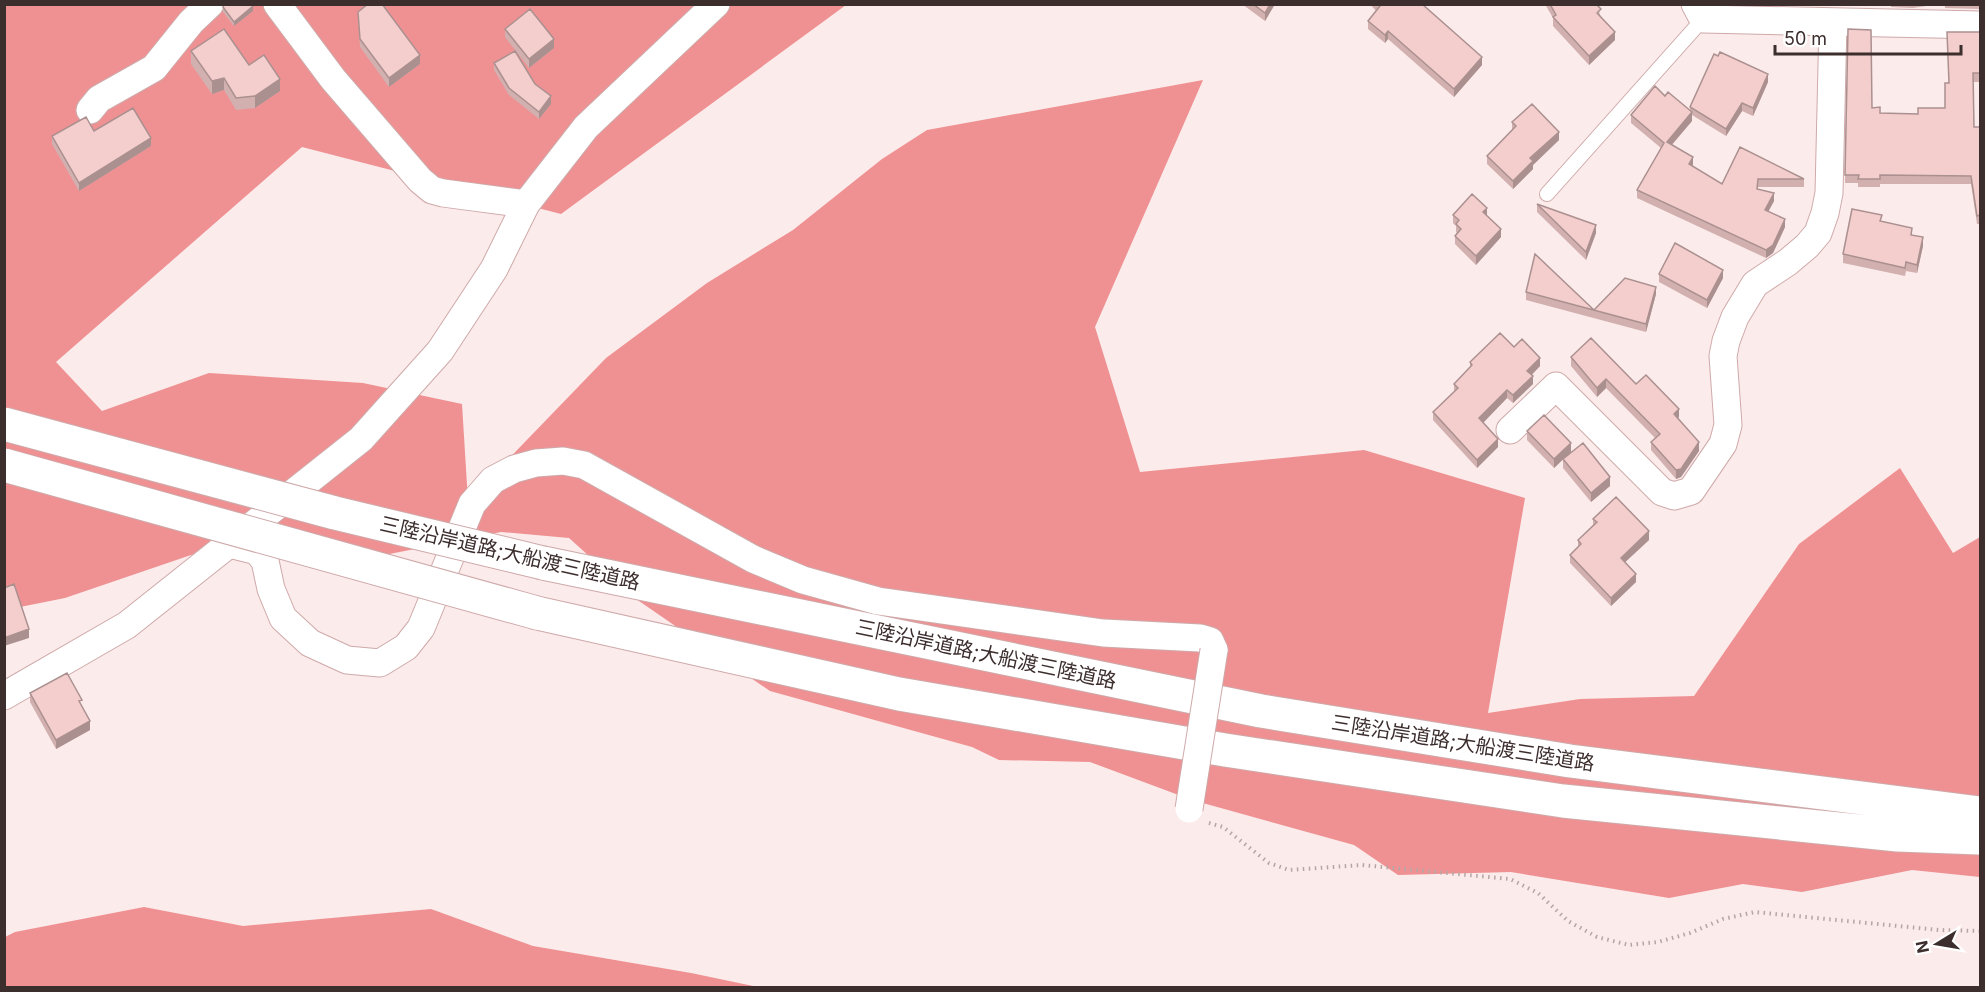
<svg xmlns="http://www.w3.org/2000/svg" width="1985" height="992" font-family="Inter,'Noto Sans JP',sans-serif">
	<rect width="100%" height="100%" fill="#fbebea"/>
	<!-- forest -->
	<path fill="#ef9193" d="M5 5H846L561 214 302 147 56 362 102 411 209 373 363 383 462 404 468 501 606 358 707 283 793 230 882 159 927 130 1203 80 1095 327 1140 472 1364 450 1525 498 1488 713 1580 699 1694 696 1799 544 1900 468 1953 553 1980 537V877L1912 870 1802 892 1743 884 1669 898 1511 872 1398 875 1354 845 1192 800 1090 762 999 760 972 747 770 691 639 601 569 538 501 532 364 559 283 537 191 555 65 598 5 610Z
		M144 907 243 926 431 909 533 946 691 973 758 987H5V937L15 932Z"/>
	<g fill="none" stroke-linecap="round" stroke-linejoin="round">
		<defs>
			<path id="lane" d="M1547 194 1703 19"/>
			<path id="street" d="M277 4 333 79 420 180 432 190 443 193 526 204
				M1695 4 1703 19 1980 25
				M90 110 99 99 154 68 191 22 210 4
				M1510 430 1556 386 1662 492 1674 496 1691 491 1723 444 1728 425 1723 356 1726 341 1735 317 1755 284 1788 262 1807 246 1818 233 1825 213 1829 193 1833 22
				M229 544 257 551 265 561 271 589 283 618 310 643 347 660 380 663 406 647 421 628 472 504 493 480 514 469 536 463 563 461 584 465 753 559 803 580 878 601 1103 633 1200 638 1210 641 1214 650
				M4 696 127 625 361 439 440 351 494 269 526 204 586 127 716 4"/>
			<path id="highway" d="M543 563 1261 711 1570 761 1980 813
				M537 613 899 694 1225 750 1563 801 1898 835 1980 838"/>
		</defs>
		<!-- lane casing -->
		<use href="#lane" stroke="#cfa9a9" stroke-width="16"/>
		<!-- street casing -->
		<use href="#street" stroke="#cfa9a9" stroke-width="29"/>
		<!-- highway casing -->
		<use href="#highway" stroke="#cfa9a9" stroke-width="35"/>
		<!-- path -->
		<path stroke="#b5a6a5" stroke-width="4" stroke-dasharray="1.5 4.5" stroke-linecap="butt" d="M1209 823 1223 827 1269 863 1289 870 1362 865 1510 879 1538 893 1568 921 1597 937 1629 945 1658 942 1690 933 1723 919 1755 912 1939 930 1980 931"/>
		<!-- lane -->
		<use href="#lane" stroke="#fff" stroke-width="14"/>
		<!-- street -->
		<use href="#street" stroke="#fff" stroke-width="27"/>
		<!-- highway -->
		<use href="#highway" stroke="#fff" stroke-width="33"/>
		<defs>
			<path id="street-bridge" d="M1189 809 1214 650"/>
			<path id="highway-bridge" d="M4 424 335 513 543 563
				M4 465 537 613"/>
		</defs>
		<!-- street-bridge casing -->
		<use href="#street-bridge" stroke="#cfa9a9" stroke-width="29" stroke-linecap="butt"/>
		<!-- highway-bridge casing -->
		<use href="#highway-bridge" stroke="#cfa9a9" stroke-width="35" stroke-linecap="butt"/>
		<!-- street-bridge -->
		<use href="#street-bridge" stroke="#fff" stroke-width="27"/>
		<!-- highway-bridge -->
		<use href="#highway-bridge" stroke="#fff" stroke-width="33"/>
	</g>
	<!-- wall -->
	<path fill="#d2b0b0" d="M1242 4H1275L1265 21Z
		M1370 4H1422L1482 65 1454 97 1388 39 1385 43 1368 29V21L1376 11Z
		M1545 4H1596L1601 17 1615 40 1589 65 1553 26V18Z
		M1891 4H1940L1913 8 1891 7Z
		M1945 4H1980V9L1945 8Z
		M223 7 253 11 234 26 223 12Z
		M358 12 420 64 389 87 360 47Z
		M505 29 554 48 529 68 505 37Z
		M1848 29 1872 108 1880 113 1918 114 1945 108 1948 83 1980 32V82H1973L1974 127H1980V224H1977L1971 184H1880V187H1858V183H1845Z
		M191 51 249 65 280 91 255 108 236 110 224 90 212 94 191 64Z
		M494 63 535 84 551 104 539 119 509 95 494 70Z
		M1768 82 1753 116 1742 111 1726 136 1692 115V121L1672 145 1693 166 1722 184 1740 147 1804 179V187H1758V189L1774 201 1768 211 1785 227 1773 253 1766 258 1637 198V190L1661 148 1631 123V115L1665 96 1690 111V107Z
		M1512 122 1559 140 1533 165V169L1513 189 1487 164V156L1512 130Z
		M94 131 151 146 79 191 52 144V136Z
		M1537 204 1596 233 1586 260 1537 212Z
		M1453 215 1487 216 1501 237 1476 265 1455 244V236L1457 233 1456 232V226L1453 223Z
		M1882 222 1912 235 1923 246 1917 273 1906 271 1905 276 1843 263V254Z
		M1659 274 1723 278 1707 308 1659 282Z
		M1526 292 1594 310 1656 294 1646 332 1526 300Z
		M1514 347 1540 366 1532 375 1533 384 1513 403 1507 398 1483 423 1498 447 1477 468 1433 420V412L1454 392V384L1470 368V362Z
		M1571 357 1636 384 1679 417 1678 418 1699 451 1681 477 1676 479 1651 450V442L1655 438 1606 388 1597 397 1571 366Z
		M1527 431 1571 452 1563 459 1610 486 1591 502 1563 468V459L1554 468 1527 440Z
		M1593 519 1649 540 1625 562 1636 582 1611 606 1570 563V555L1578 548V540L1593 525Z
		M30 693 82 707 90 730 56 749 30 702Z"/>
	<!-- shaded-wall -->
	<path fill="#ab9090" d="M1270 4H1275L1265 21V13Z
		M253 6V11L234 26V22Z
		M1388 31V39L1385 43V35Z
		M1615 32V40L1589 65V56Z
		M554 39V48L529 68V59Z
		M420 55V64L389 87V78Z
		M1482 57V65L1454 97V89Z
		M1768 74V82L1753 116V108Z
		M224 78V90L212 94V81Z
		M280 79V91L255 108V96Z
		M551 96V104L539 119V112Z
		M1742 103V111L1726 136V129Z
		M1692 112V121L1667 150V142Z
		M1559 132V140L1533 165V169L1513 189V181L1530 158Z
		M151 138V146L79 191V183Z
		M1693 157V165L1689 172V164Z
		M1774 193V201L1765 218V210Z
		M1487 208V216L1483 212Z
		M1785 219V227L1773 253 1766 258V250Z
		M1596 225V233L1586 260V252Z
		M1501 229V237L1476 265V256Z
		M1923 237V246L1917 273V265Z
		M1723 270V278L1707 308V300Z
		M1656 287V294L1646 332V324Z
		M1540 358V366L1527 379V371Z
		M1533 376V384L1513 403V395Z
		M1606 379V388L1597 397V388Z
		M1507 390V398L1479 427V418Z
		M1679 409V417L1674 422V414Z
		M1498 439V447L1477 468V460Z
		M1699 442V451L1681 477 1676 479V470Z
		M1571 443V452L1554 468V459Z
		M1610 477V486L1591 502V493Z
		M1649 531V540L1621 566V558Z
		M1636 574V582L1611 606V598Z
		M29 629V638L4 646V638Z
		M90 721V730L56 749V740Z"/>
	<!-- building -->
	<path fill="#f4cdcd" stroke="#ab9090" stroke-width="1.5" d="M224 4H252L253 6 234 22 223 7Z
		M368 4H382L420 55 389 78 360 39 358 12Z
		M1253 4H1270L1265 13Z
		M1378 4H1422L1482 57 1454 89 1388 31 1385 35 1368 21 1380 6Z
		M1550 4H1596L1601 9 1597 13 1615 32 1589 56 1553 17 1556 15Z
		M530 9 554 39 529 59 505 29Z
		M224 29 249 65 264 55 280 79 255 96 236 98 224 78 212 81 191 51Z
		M1848 29 1871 30 1872 108 1880 107V113L1918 114V108H1945V83H1949L1947 32H1980V73H1973L1974 127H1980V215L1977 216 1971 176 1880 175V179H1858L1859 175H1845Z
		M515 51 535 84 551 96 539 112 509 88 494 63Z
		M1720 52 1768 74 1753 108 1742 103 1726 129 1690 107 1714 54 1718 56Z
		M1655 86 1665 96 1668 92 1692 112 1667 142 1693 157 1689 164 1722 184 1740 147 1804 179H1758L1757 189 1774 193 1765 210 1785 219 1773 245 1766 250 1637 190 1664 143 1631 115Z
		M1532 104 1559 132 1530 158 1533 161 1513 181 1487 156 1516 126 1512 122Z
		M133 108 151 138 79 183 52 136 86 117 94 131Z
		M1472 194 1487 208 1483 212 1501 229 1476 256 1455 236 1461 229 1456 224 1459 220 1453 215Z
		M1537 204 1596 225 1586 252Z
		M1852 209 1882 215 1880 221 1912 228 1911 235 1923 237 1917 265 1906 262 1905 268 1843 254Z
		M1675 243 1723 270 1707 300 1659 274Z
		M1535 254 1594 310 1625 278 1656 287 1646 324 1526 292Z
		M1500 333 1514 347 1522 339 1540 358 1527 371 1533 376 1513 395 1507 390 1479 418 1498 439 1477 460 1433 412 1458 388 1454 384 1472 365 1470 362Z
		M1591 338 1636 384 1646 375 1679 409 1674 414 1699 442 1681 469 1676 470 1651 442 1660 434 1606 379 1597 388 1571 357Z
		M1544 415 1571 443 1554 459 1527 431Z
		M1583 443 1610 477 1591 493 1563 459Z
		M1616 497 1649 531 1621 558 1636 574 1611 598 1570 555 1581 544 1578 540 1597 522 1593 519Z
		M14 584 29 629 4 638V588Z
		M67 673 82 700 79 701 90 721 56 740 30 693Z"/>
	<g text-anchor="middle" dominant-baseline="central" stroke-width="5" stroke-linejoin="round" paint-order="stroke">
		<!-- street labels -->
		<g font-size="20" fill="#3d2e2e" stroke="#fff">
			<text transform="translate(510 553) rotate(13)">三陸沿岸道路;大船渡三陸道路</text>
			<text transform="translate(986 654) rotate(12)">三陸沿岸道路;大船渡三陸道路</text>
			<text transform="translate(1463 743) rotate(9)">三陸沿岸道路;大船渡三陸道路</text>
		</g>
	</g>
	<!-- border -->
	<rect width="1985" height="992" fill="none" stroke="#3d2e2e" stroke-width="12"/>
	<!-- north arrow -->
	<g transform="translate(1937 944) rotate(259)" stroke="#ffffff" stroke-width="4.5" paint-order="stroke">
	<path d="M0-4.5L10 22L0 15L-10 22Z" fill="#3d2e2e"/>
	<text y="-9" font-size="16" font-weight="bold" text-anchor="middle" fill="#3d2e2e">N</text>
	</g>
	<!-- scale -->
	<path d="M1775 45v9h186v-9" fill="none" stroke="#3d2e2e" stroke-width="3"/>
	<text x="1784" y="45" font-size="18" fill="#3d2e2e" stroke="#ffffff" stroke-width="4.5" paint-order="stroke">50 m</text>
</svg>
